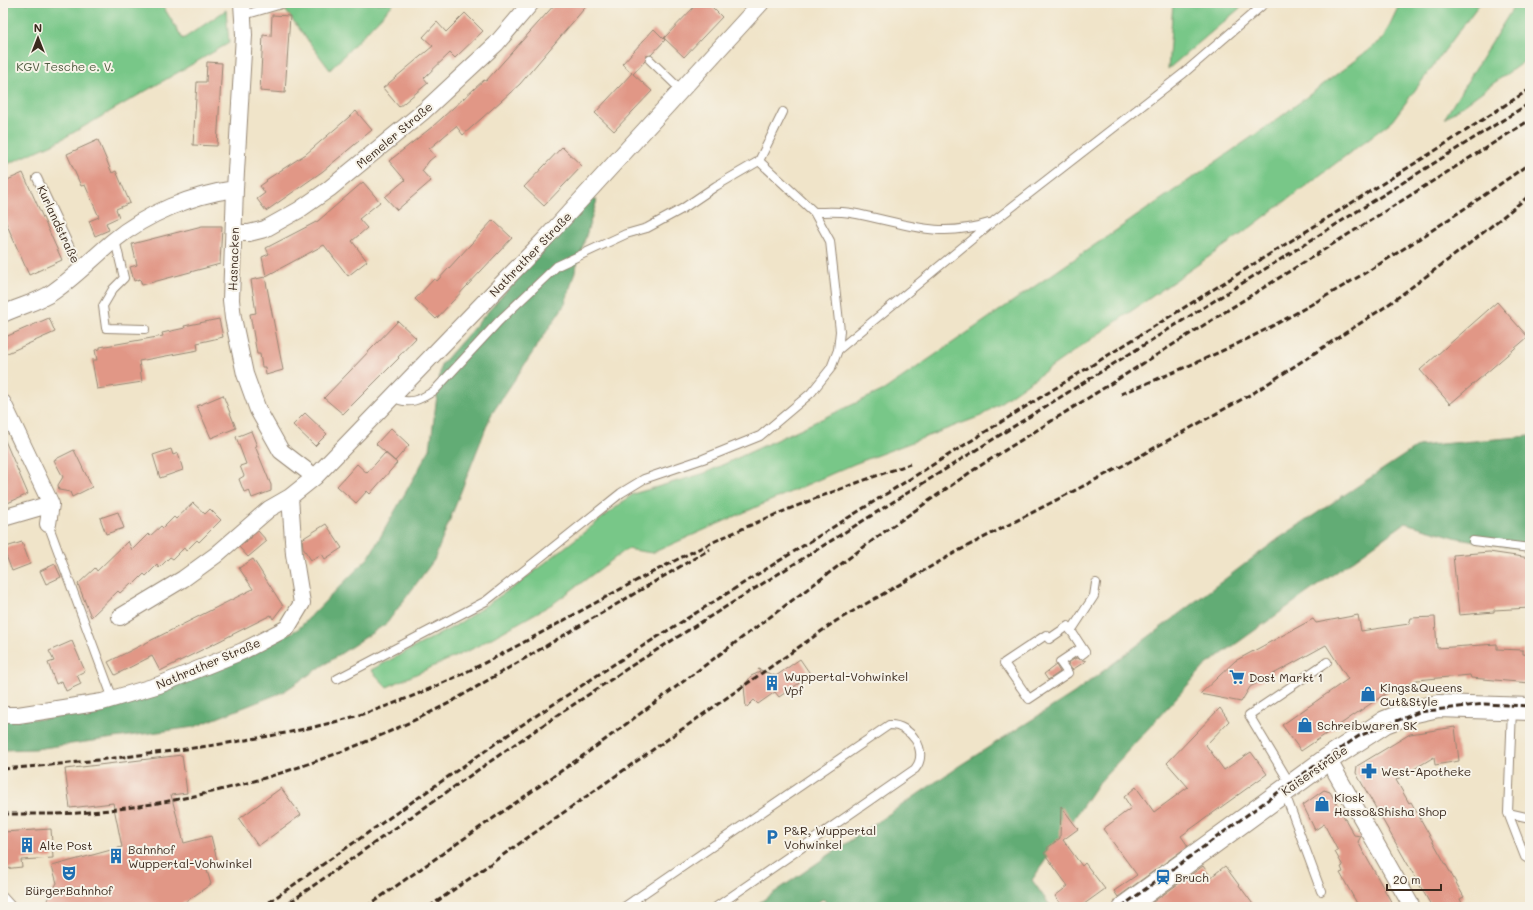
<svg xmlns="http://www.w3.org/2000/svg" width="1533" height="910" font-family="Mali,sans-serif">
	<rect width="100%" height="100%" fill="#f7f3e8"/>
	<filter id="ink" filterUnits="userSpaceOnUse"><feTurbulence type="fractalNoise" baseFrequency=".025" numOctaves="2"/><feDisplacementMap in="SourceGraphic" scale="8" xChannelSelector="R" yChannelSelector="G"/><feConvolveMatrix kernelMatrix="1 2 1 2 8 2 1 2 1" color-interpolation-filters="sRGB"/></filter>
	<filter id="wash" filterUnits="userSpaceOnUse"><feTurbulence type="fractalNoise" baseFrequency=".012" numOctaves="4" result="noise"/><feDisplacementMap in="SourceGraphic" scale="16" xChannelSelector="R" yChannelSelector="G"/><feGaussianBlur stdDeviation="0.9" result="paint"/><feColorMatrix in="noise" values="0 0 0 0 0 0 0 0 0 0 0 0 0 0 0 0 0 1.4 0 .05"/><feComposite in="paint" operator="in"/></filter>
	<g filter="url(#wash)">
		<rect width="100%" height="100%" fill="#f0e4c9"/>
		<!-- green -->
		<path fill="#78c788" stroke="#5a7853" d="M3 3H161L183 39 226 10 229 43 57 142 3 166Z
			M280 3H394L330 70Z
			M1173 3H1246L1168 69Z
			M1400 3H1480L1392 121 1243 233 981 416 854 464 652 553 627 549 554 603 472 649 387 687 371 670 455 626 518 584 633 494 705 473 884 390 1275 121 1383 39Z
			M1516 3H1530V57L1444 119Z"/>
		<!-- forest -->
		<path fill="#62ac74" stroke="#4e6b49" d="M589 197 597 200 565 304 491 415 434 560 387 623 283 692 194 727 35 749 3 750V719H43L119 706 245 656 298 629 369 557 430 449 441 365Z
			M1530 436V550L1458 538 1405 523 1205 666 1096 786 1032 880 1051 907H971L966 903H950L928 907H830L823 899 810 907H753L959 766 1074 693 1278 539 1418 446Z"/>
		<g id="blocks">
			<!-- building -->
			<path fill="#e19786" d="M556 3H589L520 84 463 135 456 126 429 149 435 156 429 161 422 171 431 181 397 210 385 197 405 180 389 161 432 127 484 80 486 81Z
				M698 3H708L722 17 684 57 664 38Z
				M465 13 483 31 455 58 450 53 424 78 428 83 399 107 383 88 433 46 423 37 437 22 446 32Z
				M272 15 290 16 285 93 260 91 263 35 271 36Z
				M654 29 665 40 651 55 646 56 645 61 633 74 652 91 614 131 595 113 632 73 622 64Z
				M207 62 222 63 217 146 193 145 197 82H206Z
				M356 111 372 130 323 171 266 211 257 199 265 193 260 186 267 181 266 180 306 154Z
				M98 140 112 173 116 171 130 203 116 209 119 217 106 223 109 230 95 236 89 221 99 217 85 185 81 186 67 154Z
				M562 147 582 166 544 206 524 187Z
				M23 173 62 260 29 275 3 216V182Z
				M363 182 380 202 359 219 367 228 352 241 367 261 348 276 324 245 266 276 262 257 269 254 266 248 318 221Z
				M493 220 512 238 436 319 415 299 434 279 437 281Z
				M202 226H222L220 264 142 285 140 279 134 281 130 267 137 265 132 244Z
				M265 277 283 370 266 375 265 367H262L260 354H257L250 314 256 313 251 280Z
				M1497 302 1528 337 1450 404 1420 370Z
				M49 318 55 332 3 355V338Z
				M219 319 223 337 197 343 198 350 139 361 142 382 97 389 92 360H97L95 350 100 349V347L163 336 162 333 185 328 184 326Z
				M398 321 416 338 398 357 399 358 343 414 324 398Z
				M223 395 236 428 211 438 197 406Z
				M305 413 327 434 315 446 293 425Z
				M391 428 409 445 395 461 376 444Z
				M251 431 257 446H255L271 485V491L252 498 249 490 244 492 239 479 244 476 240 466 246 464 236 437Z
				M3 436 28 494 3 505Z
				M171 449 173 455 178 453 183 470 160 478 153 455Z
				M74 450 92 487 72 497 70 492 59 490 58 485 63 477 54 460Z
				M385 453 397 463 370 494 367 491 356 503 337 486 357 464 367 473Z
				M193 503 205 514 210 509 221 520 199 542 197 540 186 551 184 548 173 559 170 557 159 568 157 565 146 576 144 574 133 585 131 583 120 593 118 591 91 617 78 584 95 568 97 571 128 541 132 550 148 534 150 536 161 526 163 528 174 517 176 519Z
				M118 512 124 528 106 534 100 518Z
				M326 524 342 548 325 559 322 554 311 560 303 548 302 539Z
				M258 531 267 541 248 557 239 547Z
				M22 542 30 564 12 571 3 548Z
				M1489 552 1530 558V608L1494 610V612L1459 615 1453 555Z
				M253 559 283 606 273 619 271 615 160 671 152 656 115 675 108 662 253 589 239 568Z
				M55 564 61 577 46 584 40 571Z
				M1358 615 1361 631 1409 624 1411 618 1435 617 1437 648 1497 644V649L1523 650V654L1530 655V683L1471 678 1470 675 1417 680 1385 694 1301 751 1282 725 1348 679 1326 645 1250 687 1241 702 1200 694 1235 661 1313 619 1316 623Z
				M72 641 85 671 77 675 81 684 66 691 62 681 56 684 48 663 54 661 49 651Z
				M1076 658 1086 661 1072 670 1068 663Z
				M800 659 811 675 779 697 775 692 758 704 754 700 746 708 744 686 751 676 760 672 758 669 776 676Z
				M1056 665 1060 672 1048 680 1044 674Z
				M1220 708 1229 721 1206 745 1224 770 1251 752 1267 774 1181 836 1188 846 1118 897 1114 891 1137 875 1103 829 1131 808 1124 797 1136 787 1154 812 1188 787 1167 763Z
				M1455 727 1459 761 1435 765 1434 757 1396 780 1409 803 1411 802 1464 897 1460 899 1464 907H1432L1356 773 1357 766 1410 734Z
				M182 755 187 793 171 795 184 843 211 836 217 860 205 864 211 884 178 907H43L57 883 52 866 122 847 113 803 70 808 65 769Z
				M281 788 301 815 258 846 239 819Z
				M1324 790 1330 792 1354 835 1361 836 1358 842 1394 907H1359L1340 873 1343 872 1341 867 1343 866 1335 852 1338 851 1324 824 1315 830 1303 805Z
				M1061 806 1078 829 1063 840 1082 866 1085 863 1105 889 1080 907H1063L1055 896 1068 886 1044 853 1048 850 1047 848 1060 838Z
				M51 829 53 858 21 860 22 867 3 869V832Z
				M1203 866 1211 877 1225 866 1255 907H1146Z"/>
		</g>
	</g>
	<g filter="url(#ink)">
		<use href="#blocks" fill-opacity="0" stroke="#968774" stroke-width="1"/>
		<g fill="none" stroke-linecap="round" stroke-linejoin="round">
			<defs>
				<path id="lane" d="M244 15 285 3
					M650 60 682 91
					M37 178 81 271
					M814 212C826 212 839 211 851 213 903 222 935 240 989 223
					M115 240 124 278 113 289 103 306 106 328 145 329
					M838 350 994 221 1184 73 1265 3
					M393 396C407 407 422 399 435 390L499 321 557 266 626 234 647 228 682 209 716 186 759 161 783 112
					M48 524 113 699
					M1473 541 1530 548
					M1068 626 1085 652 1081 655 1078 650 1060 662 1068 673 1029 699 1004 663 1046 635 1049 639Z
					M1071 631 1094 596 1096 583
					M337 679 486 601 621 493 644 479 703 459 760 436 811 393 831 368 838 350 840 331 830 241 814 212 759 161
					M1512 709 1508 813 1525 857 1530 860
					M1291 785 1249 715 1327 662
					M1284 791 1321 891
					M1508 813 1530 818
					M3 897 12 907
					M634 900 640 907
					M624 907 889 725C910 724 930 751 915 769L716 907"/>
				<path id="street" d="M242 3 244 35 235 189 231 300 233 318 245 374 258 410 281 451 315 477
					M234 233H249L265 229 299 210 329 189 424 111 496 44 531 3
					M3 314C19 306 39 302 53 292 75 277 93 258 113 241 147 213 192 195 235 189
					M3 403 51 504 48 524
					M3 518 51 504
					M120 617 183 579 216 555 269 509 290 497 315 477 546 238 761 3
					M3 715H18L102 702 159 685 243 651 287 628 302 603 294 554 290 497
					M1328 759 1412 907"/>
				<path id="secondary" d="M1125 907 1328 759 1385 722 1411 712 1438 706 1530 709"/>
			</defs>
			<!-- lane casing -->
			<use href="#lane" stroke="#968774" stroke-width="10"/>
			<!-- street casing -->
			<use href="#street" stroke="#968774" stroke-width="18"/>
			<!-- secondary casing -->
			<use href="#secondary" stroke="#968774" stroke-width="24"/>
			<!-- lane -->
			<use href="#lane" stroke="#fff" stroke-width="8"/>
			<!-- street -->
			<use href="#street" stroke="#fff" stroke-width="16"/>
			<!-- secondary -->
			<use href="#secondary" stroke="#fff" stroke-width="22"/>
			<!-- rail -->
			<path stroke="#3b2a1e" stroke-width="3" stroke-dasharray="6 3" stroke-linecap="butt" d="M1121 394C1167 375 1214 356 1259 333 1353 284 1443 225 1530 163
				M3 769C69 764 135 756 201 747 262 738 323 728 381 708 478 674 565 617 655 571 736 528 823 494 910 464
				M3 814C35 814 68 815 100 811 224 798 341 759 451 702L710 549
				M262 907 522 725 619 661 1433 152 1530 89
				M283 907 515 744 628 668 1530 103
				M366 907 594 748 884 532 972 471 1530 120
				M429 907 836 621 958 551 1122 466 1255 392 1385 307 1464 248 1530 195
				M1121 907 1306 772 1359 736 1419 712 1484 704 1530 706"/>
		</g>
	</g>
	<!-- icons -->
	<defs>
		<symbol id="supermarket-bare" viewBox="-9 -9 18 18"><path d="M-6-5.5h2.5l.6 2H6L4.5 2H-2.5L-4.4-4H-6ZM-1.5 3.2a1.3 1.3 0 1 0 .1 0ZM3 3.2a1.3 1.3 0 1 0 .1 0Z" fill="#1f6fb2" stroke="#f7f3e8" stroke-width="2.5" paint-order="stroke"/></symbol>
		<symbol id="building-bare" viewBox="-9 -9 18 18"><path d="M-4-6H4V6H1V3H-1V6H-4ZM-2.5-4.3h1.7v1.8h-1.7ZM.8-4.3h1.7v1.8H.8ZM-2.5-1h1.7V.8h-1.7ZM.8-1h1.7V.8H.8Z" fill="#1f6fb2" stroke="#f7f3e8" stroke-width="2.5" paint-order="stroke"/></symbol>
		<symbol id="shop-bare" viewBox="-9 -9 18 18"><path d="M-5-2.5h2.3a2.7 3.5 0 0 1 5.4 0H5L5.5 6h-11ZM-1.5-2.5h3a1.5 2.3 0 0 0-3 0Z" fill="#1f6fb2" stroke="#f7f3e8" stroke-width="2.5" paint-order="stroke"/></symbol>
		<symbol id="pharmacy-bare" viewBox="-9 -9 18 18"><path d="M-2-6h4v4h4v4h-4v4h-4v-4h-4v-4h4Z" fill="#1f6fb2" stroke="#f7f3e8" stroke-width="2.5" paint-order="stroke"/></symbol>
		<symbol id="parking-bare" viewBox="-9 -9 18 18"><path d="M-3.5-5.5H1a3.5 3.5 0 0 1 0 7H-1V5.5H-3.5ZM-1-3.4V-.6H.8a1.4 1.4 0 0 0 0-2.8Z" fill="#1f6fb2" stroke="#f7f3e8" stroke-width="2.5" paint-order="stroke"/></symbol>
		<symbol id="theatre-bare" viewBox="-9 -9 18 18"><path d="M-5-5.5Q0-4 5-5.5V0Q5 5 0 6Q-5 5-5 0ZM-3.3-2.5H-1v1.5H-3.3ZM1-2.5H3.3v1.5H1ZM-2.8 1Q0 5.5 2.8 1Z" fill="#1f6fb2" stroke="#f7f3e8" stroke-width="2.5" paint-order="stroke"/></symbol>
		<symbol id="station-bare" viewBox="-9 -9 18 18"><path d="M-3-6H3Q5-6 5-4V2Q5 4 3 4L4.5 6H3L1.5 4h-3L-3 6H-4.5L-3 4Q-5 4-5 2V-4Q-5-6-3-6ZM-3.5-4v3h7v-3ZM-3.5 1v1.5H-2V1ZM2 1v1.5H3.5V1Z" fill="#1f6fb2" stroke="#f7f3e8" stroke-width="2.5" paint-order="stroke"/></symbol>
	</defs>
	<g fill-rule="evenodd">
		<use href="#supermarket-bare" x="1226" y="666" width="22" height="22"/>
		<use href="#building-bare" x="761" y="672" width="22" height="22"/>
		<use href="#shop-bare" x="1357" y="683" width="22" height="22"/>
		<use href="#shop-bare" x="1294" y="714" width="22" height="22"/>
		<use href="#pharmacy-bare" x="1358" y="760" width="22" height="22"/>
		<use href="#shop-bare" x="1311" y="793" width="22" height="22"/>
		<use href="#parking-bare" x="761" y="826" width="22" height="22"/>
		<use href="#building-bare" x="16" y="834" width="22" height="22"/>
		<use href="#building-bare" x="105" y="845" width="22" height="22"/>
		<use href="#theatre-bare" x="58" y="862" width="22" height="22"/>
		<use href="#station-bare" x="1152" y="866" width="22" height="22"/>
	</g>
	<g text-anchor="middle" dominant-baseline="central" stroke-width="4" stroke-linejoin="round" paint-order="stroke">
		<!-- park labels -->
		<g font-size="12" fill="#4d593e" stroke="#f7f3e8">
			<text x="65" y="66">KGV Tesche e. V.</text>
		</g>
		<!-- street labels -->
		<g font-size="12" fill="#3b2a1e" stroke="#f7f3e8">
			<text transform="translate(394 135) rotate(-40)">Memeler Straße</text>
			<text transform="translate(59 224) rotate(65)">Kurlandstraße</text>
			<text transform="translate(530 254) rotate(-46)">Nathrather Straße</text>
			<text transform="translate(233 259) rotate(-88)">Hasnacken</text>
			<text transform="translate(208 663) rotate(-23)">Nathrather Straße</text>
			<text transform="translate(1314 770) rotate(-35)">Kaiserstraße</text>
		</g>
		<!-- poi labels -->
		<g font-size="12" fill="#3b2a1e" stroke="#f7f3e8" text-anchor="start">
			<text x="784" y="676">Wuppertal-Vohwinkel<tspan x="784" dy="14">Vpf</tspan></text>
			<text x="1249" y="677">Dost Markt 1</text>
			<text x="1380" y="687">Kings&amp;Queens<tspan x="1380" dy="14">Cut&amp;Style</tspan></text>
			<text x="1317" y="725">Schreibwaren SK</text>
			<text x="1381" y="771">West-Apotheke</text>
			<text x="1334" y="797">Kiosk<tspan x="1334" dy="14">Hasso&amp;Shisha Shop</tspan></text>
			<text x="784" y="830">P&amp;R, Wuppertal<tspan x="784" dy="14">Vohwinkel</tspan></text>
			<text x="39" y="845">Alte Post</text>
			<text x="128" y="849">Bahnhof<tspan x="128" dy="14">Wuppertal-Vohwinkel</tspan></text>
			<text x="1175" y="877">Bruch</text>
			<text x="69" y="890" text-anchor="middle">BürgerBahnhof</text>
		</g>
	</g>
	<!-- margin -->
	<rect width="1533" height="910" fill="none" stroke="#f7f3e8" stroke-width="16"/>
	<!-- north arrow -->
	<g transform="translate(38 38)" stroke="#f7f3e8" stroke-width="3" paint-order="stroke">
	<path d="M0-3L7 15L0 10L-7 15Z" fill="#3b2a1e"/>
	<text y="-6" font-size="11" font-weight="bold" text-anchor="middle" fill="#3b2a1e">N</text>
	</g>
	<!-- scale -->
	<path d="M1387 884v6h54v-6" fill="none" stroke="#3b2a1e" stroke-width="2"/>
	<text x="1393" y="884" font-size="12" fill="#3b2a1e" stroke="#f7f3e8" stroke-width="3" paint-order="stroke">20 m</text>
</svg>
